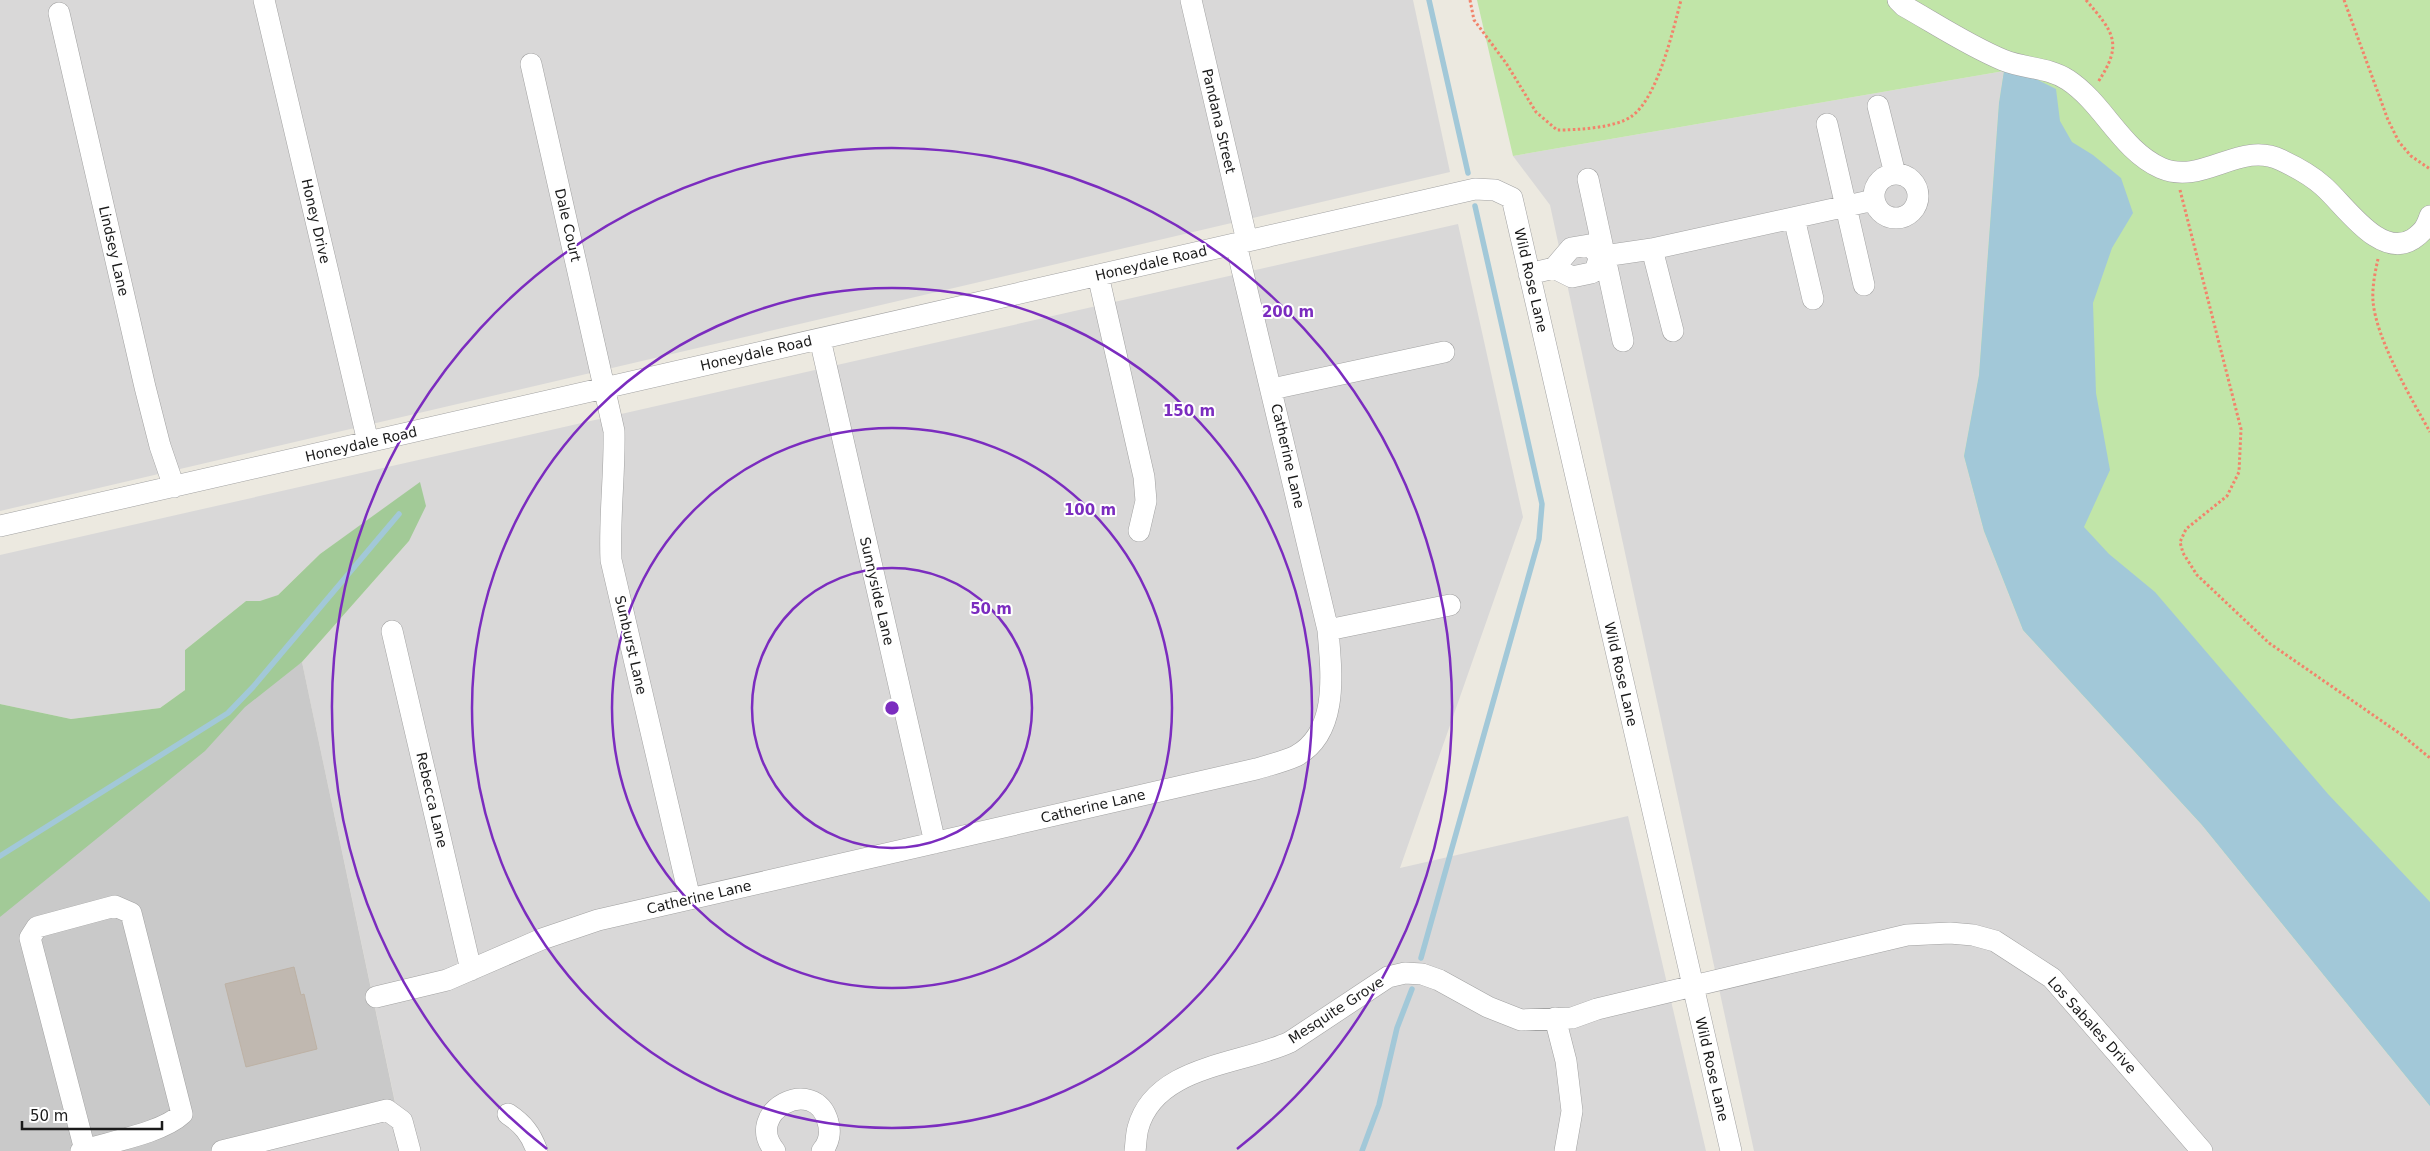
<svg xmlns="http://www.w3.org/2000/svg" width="2430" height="1151" font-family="'DejaVu Sans',sans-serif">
	<rect width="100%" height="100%" fill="#ece9e0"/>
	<!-- residential -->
	<path fill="#d9d8d8" d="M0 0H1413L1450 172 0 511Z
		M2004 71 1999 103 1979 375 1964 456 1984 531 2023 630 2202 825 2430 1106V1151H1754L1550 205 1513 156Z
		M1458 224 1523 517 1400 868 1628 816 1706 1151H239L397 1111 302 662 409 541 420 483 320 554 278 595 260 602 246 601 185 650V690L160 708 71 719 0 704V555Z"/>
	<!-- religious -->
	<path fill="#c9c9c9" d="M302 662 397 1112 239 1151H0V852Z"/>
	<!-- grass -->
	<path fill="#c1e5a8" d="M1477 0H2430V1106L2202 825 2023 630 1984 531 1964 456 1979 375 1999 103 2004 71 1513 156Z"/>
	<!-- forest -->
	<path fill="#a2ca97" d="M420 482 426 506 409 541 302 662 245 707 205 751 0 917V704L71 719 160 708 185 690V650L246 601H260L278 595 320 554Z"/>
	<!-- water -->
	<path fill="#a2c8d8" d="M2004 71 2032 77 2056 89 2060 121 2072 142 2093 155 2121 178 2133 213 2112 248 2093 303 2096 393 2110 470 2084 527 2109 554 2155 592 2328 794 2430 902V1106L2202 825 2023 630 1984 531 1964 456 1979 375 1999 103Z"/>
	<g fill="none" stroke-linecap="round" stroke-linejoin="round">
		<!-- stream -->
		<path stroke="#a2c8d8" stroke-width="5.5" d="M1429 0 1468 173
			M0 856 228 713 253 687 399 514
			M1421 958 1539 539 1542 504 1475 206
			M1362 1151 1379 1105 1397 1028 1412 989"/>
	</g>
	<!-- building -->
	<path fill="#c0b8b0" stroke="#bdb1a4" d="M294 967 301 995 304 994 317 1049 246 1067 225 984Z"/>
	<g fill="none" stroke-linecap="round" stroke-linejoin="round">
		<defs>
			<path id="minor" d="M264 0 368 442
				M1191 0 1247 241
				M1898 0 1904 6C1936 24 1969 46 2003 60 2025 69 2048 67 2068 80 2104 104 2121 150 2161 168 2203 186 2240 140 2281 160 2296 167 2311 175 2323 186 2345 205 2380 260 2413 239 2423 232 2426 228 2430 216
				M59 13 145 387 160 446 174 487
				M531 64 614 431C615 474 609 517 611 560L690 899
				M1878 106 1895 174
				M1827 124 1864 285
				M1874 196a22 22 0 1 1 44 0a22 22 0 1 1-44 0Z
				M1588 179 1623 341
				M1794 218 1813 299
				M1652 249 1673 331
				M1554 268 1572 277 1591 273 1595 271 1600 256
				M1529 274 1554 268 1571 248 1589 245 1600 256H1604L1652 249 1874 200
				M1098 275 1144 477 1146 501 1139 531
				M820 339 935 843
				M1272 389 1444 352
				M0 526 1475 189 1495 190 1512 198 1731 1151
				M1328 630 1450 605
				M392 631 471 970
				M376 997 447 980 542 939 598 920 1256 769C1269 765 1283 762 1296 756 1340 732 1331 670 1328 630L1236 244
				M1555 1018 1566 1061 1572 1111 1565 1151
				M508 1114C523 1124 531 1134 537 1151
				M81 1151C109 1142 162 1133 182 1114L131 913 115 906 37 927 30 938 85 1150
				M222 1151 387 1110 402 1121 410 1151
				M775 1151C742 1112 815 1073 828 1122 831 1132 829 1143 822 1151
				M1135 1151C1136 1144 1136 1135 1138 1128 1155 1065 1241 1065 1290 1042L1388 977 1405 973 1422 974 1439 980 1488 1007 1521 1020 1572 1018 1597 1009 1907 935 1950 933 1973 935 1995 941 2052 978 2202 1151"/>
		</defs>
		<!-- minor casing -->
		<use href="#minor" stroke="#a2a2a2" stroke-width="22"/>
		<!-- path -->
		<path stroke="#f2836b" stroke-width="3" stroke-dasharray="2.5 2.5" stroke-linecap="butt" d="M1470 0 1474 20 1506 63 1536 112 1557 130C1577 130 1616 128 1632 116 1658 97 1673 30 1681 0
			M2086 0C2113 32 2124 43 2098 82
			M2344 0 2388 120 2399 142 2411 156 2430 169
			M2180 190 2241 429 2239 472 2227 496 2186 529 2180 542 2183 553 2197 575 2269 643 2402 735 2430 758
			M2378 259C2375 272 2372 288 2373 301 2376 339 2411 398 2430 432"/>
		<!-- minor -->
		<use href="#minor" stroke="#fff" stroke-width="21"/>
	</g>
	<!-- distance rings -->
	<g fill="none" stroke="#7b2cbf" stroke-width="2.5">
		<circle cx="892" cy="708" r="140"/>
		<circle cx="892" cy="708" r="280"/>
		<circle cx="892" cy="708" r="420"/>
		<path d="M547 1149A560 560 0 1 1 1237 1149"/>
	</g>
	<g text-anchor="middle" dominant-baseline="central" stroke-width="4" stroke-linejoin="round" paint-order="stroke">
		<!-- street labels -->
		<g font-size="14" fill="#1b1b1b" stroke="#fff">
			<text transform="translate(1219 121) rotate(77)">Pandana Street</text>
			<text transform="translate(316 221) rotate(77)">Honey Drive</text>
			<text transform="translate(568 225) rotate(77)">Dale Court</text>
			<text transform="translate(114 251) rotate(77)">Lindsey Lane</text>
			<text transform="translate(1151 263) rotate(-13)">Honeydale Road</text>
			<text transform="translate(1531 280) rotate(77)">Wild Rose Lane</text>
			<text transform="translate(756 353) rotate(-13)">Honeydale Road</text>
			<text transform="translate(361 444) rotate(-13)">Honeydale Road</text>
			<text transform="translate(1288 456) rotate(77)">Catherine Lane</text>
			<text transform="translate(877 591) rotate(77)">Sunnyside Lane</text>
			<text transform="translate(631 645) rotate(77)">Sunburst Lane</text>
			<text transform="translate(1621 674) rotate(77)">Wild Rose Lane</text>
			<text transform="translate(432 800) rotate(77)">Rebecca Lane</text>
			<text transform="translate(1093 806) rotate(-13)">Catherine Lane</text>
			<text transform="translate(699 897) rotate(-13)">Catherine Lane</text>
			<text transform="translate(1336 1010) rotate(-33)">Mesquite Grove</text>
			<text transform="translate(2092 1025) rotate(48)">Los Sabales Drive</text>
			<text transform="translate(1712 1069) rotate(77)">Wild Rose Lane</text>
		</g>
	</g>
	<circle cx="892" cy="708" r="8" fill="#7b2cbf" stroke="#fff" stroke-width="2.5"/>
	<g font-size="15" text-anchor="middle" font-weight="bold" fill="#7b2cbf" stroke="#fff" stroke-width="4" stroke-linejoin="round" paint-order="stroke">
		<text x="1288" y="317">200 m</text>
		<text x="1189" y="416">150 m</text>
		<text x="1090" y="515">100 m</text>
		<text x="991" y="614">50 m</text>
	</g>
	<!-- scale -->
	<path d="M22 1121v8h140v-8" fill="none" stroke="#1b1b1b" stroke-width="2.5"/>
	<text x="30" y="1121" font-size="15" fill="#1b1b1b" stroke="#ffffff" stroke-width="4" paint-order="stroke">50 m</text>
</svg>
